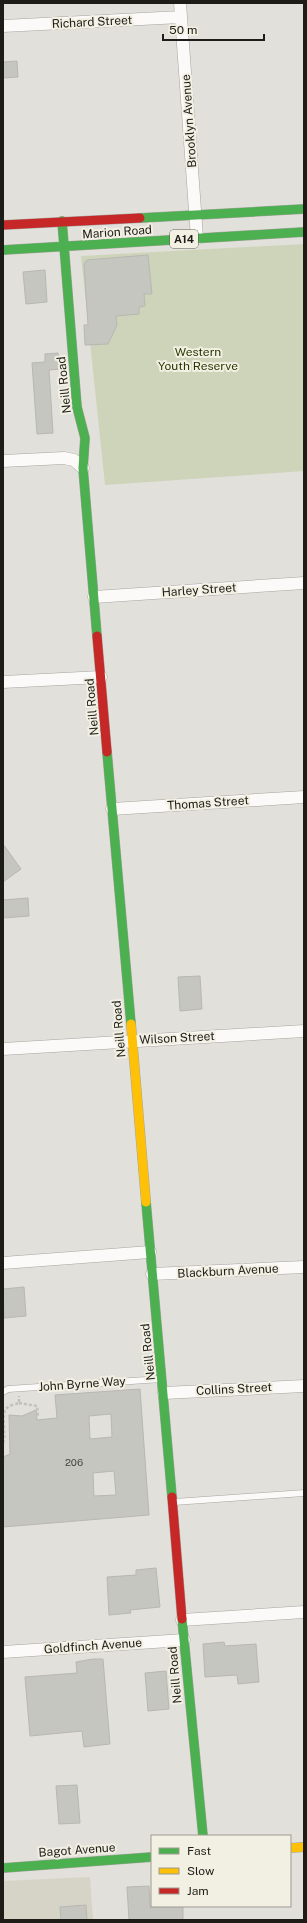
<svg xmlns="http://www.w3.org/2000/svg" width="307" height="1923" font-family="'Public Sans',sans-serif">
	<rect width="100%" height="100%" fill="#e2e0da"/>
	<!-- built -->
	<path fill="#d6d3c7" d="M90 1877 93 1920H3V1881Z"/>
	<!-- green -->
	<path fill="#cdd4b9" d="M304 244V471L105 485 81 256Z"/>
	<!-- building -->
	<path fill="#c6c6c1" stroke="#b8b7b2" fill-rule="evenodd" d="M17 61 18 77 3 78V62Z
		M148 255 152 294H144L145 306 139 307V314L116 316 117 325 108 344 85 345 84 325H88L84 264 87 260Z
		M45 270 47 302 26 304 23 272Z
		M58 353 60 369 49 370 53 433 37 434 32 363 45 362V354Z
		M3 844 21 869 3 882Z
		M28 898 29 916 3 918V900Z
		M200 976 202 1009 180 1011 178 977Z
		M24 1287 26 1316 4 1318 3 1289Z
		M140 1389 149 1515 3 1527V1457L10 1454 9 1415 22 1416 36 1410 37 1420 57 1418 55 1395ZM111 1414 112 1437 90 1439 89 1416ZM114 1471 116 1495 94 1496 93 1473Z
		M156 1568 160 1607 130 1610 131 1613 109 1615 107 1577 136 1575V1570Z
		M224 1642 225 1646 256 1644 259 1682 238 1684 237 1675 205 1677 203 1644Z
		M93 1659H103L110 1744 84 1747 82 1731 30 1736 25 1677 77 1673 76 1662Z
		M166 1671 169 1709 148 1711 145 1673Z
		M77 1785 80 1823 59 1824 56 1786Z
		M149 1886 150 1906H183V1920H129L127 1887Z
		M86 1905 87 1920H61L60 1907Z"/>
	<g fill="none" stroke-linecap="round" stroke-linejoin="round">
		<defs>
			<path id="lane" d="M3 1392 8 1389 162 1379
				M174 1502 304 1493"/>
			<path id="street" d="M180 3 197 238
				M3 26 181 17
				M3 461 64 458 74 460 83 468
				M94 597 304 583
				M3 682 101 677
				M112 809 304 797
				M3 1049 304 1031
				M3 1263 150 1252
				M152 1274 304 1267
				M164 1393 304 1386
				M182 1620 304 1612
				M3 1652 184 1640"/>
			<path id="fast" d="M140 218 304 209
				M62 221 77 407 85 438 83 468 97 636
				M3 250 304 232
				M107 752 131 1024
				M146 1202 172 1497
				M182 1619 203 1836
				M3 1868 152 1857"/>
			<path id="slow" d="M131 1024 146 1202
				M290 1848 304 1847"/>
			<path id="jam" d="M3 225 140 218
				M97 636 107 752
				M172 1497 182 1619"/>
		</defs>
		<!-- lane casing -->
		<use href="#lane" stroke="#a6a49f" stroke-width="7"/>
		<!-- street casing -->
		<use href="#street" stroke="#a6a49f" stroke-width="13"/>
		<!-- fast casing -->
		<use href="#fast" stroke="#a6a49f" stroke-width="10"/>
		<!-- slow casing -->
		<use href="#slow" stroke="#a6a49f" stroke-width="10"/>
		<!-- jam casing -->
		<use href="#jam" stroke="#a6a49f" stroke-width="10"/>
		<!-- path -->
		<path stroke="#c2c1be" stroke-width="2.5" stroke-dasharray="3 2" stroke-linecap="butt" d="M19 1403 37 1406 38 1417
			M3 1443C7 1434 0 1413 7 1408 10 1405 16 1404 19 1403V1396"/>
		<!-- lane -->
		<use href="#lane" stroke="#fbfaf9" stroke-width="6"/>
		<!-- street -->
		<use href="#street" stroke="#fbfaf9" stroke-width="12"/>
		<!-- fast -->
		<use href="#fast" stroke="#4caf50" stroke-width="9"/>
		<!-- slow -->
		<use href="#slow" stroke="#ffc107" stroke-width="9"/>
		<!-- jam -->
		<use href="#jam" stroke="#c62828" stroke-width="9"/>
	</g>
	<g text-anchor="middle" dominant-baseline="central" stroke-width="4" stroke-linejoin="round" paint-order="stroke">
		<!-- number labels -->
		<g font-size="10" fill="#474642">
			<text x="74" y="1462">206</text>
		</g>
		<!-- shield labels -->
		<rect fill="#f2f0e3" stroke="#5d5c54" stroke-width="1" x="170" y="230" width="28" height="18" rx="3"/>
		<g font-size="11" font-weight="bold" fill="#1d1c17">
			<text x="184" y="239">A14</text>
		</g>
		<!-- street labels -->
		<g font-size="12" fill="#1d1c17" stroke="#f2f0e3">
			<text transform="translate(92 22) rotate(-3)">Richard Street</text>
			<text transform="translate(189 121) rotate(-94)">Brooklyn Avenue</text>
			<text transform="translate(117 232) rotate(-4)">Marion Road</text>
			<text transform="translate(64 385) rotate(-96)">Neill Road</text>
			<text transform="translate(199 590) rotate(-4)">Harley Street</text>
			<text transform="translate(92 707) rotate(-95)">Neill Road</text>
			<text transform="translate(208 803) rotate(-4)">Thomas Street</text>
			<text transform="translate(119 1029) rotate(-95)">Neill Road</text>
			<text transform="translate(177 1038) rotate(-3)">Wilson Street</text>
			<text transform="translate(228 1271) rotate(-3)">Blackburn Avenue</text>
			<text transform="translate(148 1352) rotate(-96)">Neill Road</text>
			<text transform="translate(82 1384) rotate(-4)">John Byrne Way</text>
			<text transform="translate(234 1389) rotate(-3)">Collins Street</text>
			<text transform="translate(93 1646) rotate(-4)">Goldfinch Avenue</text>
			<text transform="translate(175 1675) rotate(-95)">Neill Road</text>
			<text transform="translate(77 1850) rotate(-4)">Bagot Avenue</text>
		</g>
		<!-- park labels -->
		<g font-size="12" fill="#2a3801" stroke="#f2f0e3">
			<text x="198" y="352">Western<tspan x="198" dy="14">Youth Reserve</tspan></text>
		</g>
	</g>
	<!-- border -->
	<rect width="307" height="1923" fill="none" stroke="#1d1c17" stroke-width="8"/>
	<!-- legend -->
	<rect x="151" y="1835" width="140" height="72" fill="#f2f0e3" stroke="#9d9b91"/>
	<rect x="159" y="1848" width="20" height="6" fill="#4caf50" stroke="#9d9b91"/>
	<text x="187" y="1855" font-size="12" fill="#1d1c17">Fast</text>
	<rect x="159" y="1868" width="20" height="6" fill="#ffc107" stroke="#9d9b91"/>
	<text x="187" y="1875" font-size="12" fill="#1d1c17">Slow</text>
	<rect x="159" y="1888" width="20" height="6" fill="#c62828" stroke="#9d9b91"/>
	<text x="187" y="1895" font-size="12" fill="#1d1c17">Jam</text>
	<!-- scale -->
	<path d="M163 34v6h101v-6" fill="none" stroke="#1d1c17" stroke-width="2"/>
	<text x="169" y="34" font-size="12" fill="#1d1c17" stroke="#f2f0e3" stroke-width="3" paint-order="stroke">50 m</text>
</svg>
